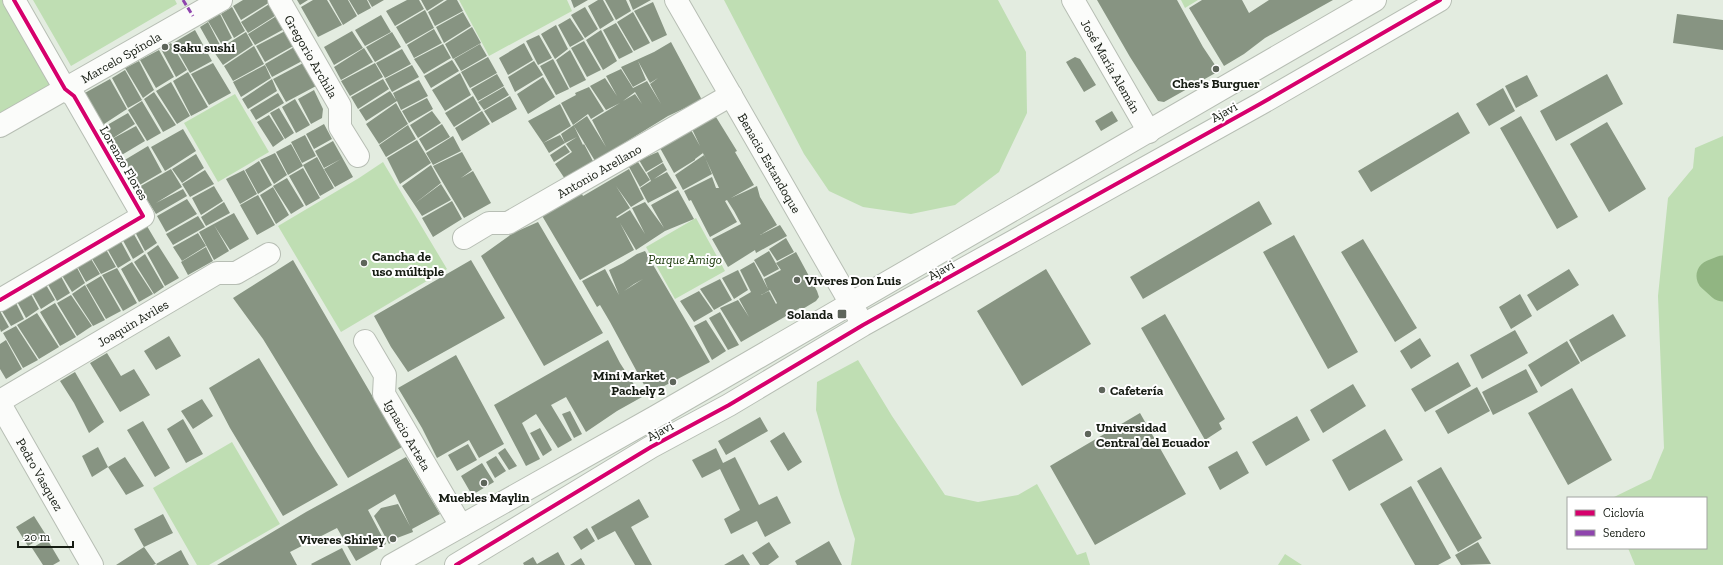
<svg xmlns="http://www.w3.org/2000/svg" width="1723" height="565" font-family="'Zilla Slab',serif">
	<rect width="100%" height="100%" fill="#e3ece0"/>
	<!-- green -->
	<path fill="#bfdeb3" d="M0 0H3L52 88 0 117Z
		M33 0H175L177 4 71 66Z
		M459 0H567L572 11 489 56Z
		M724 0H998L1026 52 1027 113 999 172 955 205 911 214 863 207 829 191 804 154Z
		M1181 0H1198L1185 8Z
		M235 94 269 152 218 182 184 123Z
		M1723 136V565H1635L1628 548H1706V498H1612L1651 479 1664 448 1658 296 1668 198 1693 168 1695 148Z
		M383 162 447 269 341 332 278 226 359 178Z
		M696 218 725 271 675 299 646 247Z
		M858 360 892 416 945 495 978 502 1018 495 1037 484 1077 555 1086 552 1090 565H851L855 539 840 494 816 410 817 382Z
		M232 442 280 524 209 565H197L153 488Z
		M1285 554 1302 565H1278Z"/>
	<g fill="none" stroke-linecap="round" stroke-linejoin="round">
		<!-- river -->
		<path stroke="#91b582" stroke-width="33" d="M1723 272 1713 276 1723 285"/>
	</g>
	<!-- building -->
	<path fill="#879482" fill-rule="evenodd" d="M243 0H269L270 2 241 20 233 6Z
		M297 0H308L300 5Z
		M313 0H327L342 25 318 37 301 7Z
		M329 0H348L357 16 343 25Z
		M349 0H367L371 8 358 15Z
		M368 0H384L372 7Z
		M407 0H419L424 9 395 26 386 11Z
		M421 0H444L427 11Z
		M447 0H457L463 11 435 26 428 12Z
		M571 0H588L574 8Z
		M598 0H603L614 20 600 29 588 6Z
		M605 0H626L631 11 616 20Z
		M629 0H651L633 10Z
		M1097 0H1177L1203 47 1219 71 1164 102 1158 101 1130 57Z
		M1202 0H1242L1249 13 1269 0H1333L1265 38 1244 54 1224 66 1189 8Z
		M653 2 667 35 652 42 634 11Z
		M271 3 278 14 248 33 241 22Z
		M232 7 245 31 234 38 221 14Z
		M585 7 598 29 585 38 571 15Z
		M425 10 434 28 406 44 396 27Z
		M463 12 471 26 444 43 436 27Z
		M633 12 650 43 634 51 617 22Z
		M220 14 232 38 222 45 208 21Z
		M1677 14 1723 20V50L1673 43Z
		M278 15 286 28 255 45 248 34Z
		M381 15 391 32 365 46 355 30Z
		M570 18 584 39 570 47 558 25Z
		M208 22 220 45 213 50 200 27Z
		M616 23 633 52 619 59 603 30Z
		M556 25 568 49 555 59 541 34Z
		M472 27 481 43 453 59 445 44Z
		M434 29 442 43 414 58 407 45Z
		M195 30 212 61 190 73 173 43Z
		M287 30 295 45 265 62 256 46Z
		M601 30 617 61 603 70 586 40Z
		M352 31 363 48 334 65 324 47Z
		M246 32 253 45 223 65 214 52Z
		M392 32 401 47 375 62 366 47Z
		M539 35 552 58 538 65 526 41Z
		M584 41 601 70 587 77 571 48Z
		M671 42 702 100 668 116 595 161 574 126 583 145 584 144 594 163 565 179 555 164 572 152 566 144 577 137 565 143 561 134 587 116 606 147 592 120 620 103 606 110 590 86 605 78 617 96 606 76 621 69 633 88 647 81 661 104 650 84 658 78 650 83 638 61 646 80 633 87 621 67 654 52ZM635 92 642 104 635 94 623 101Z
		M171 43 187 70 176 77 161 49Z
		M524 43 533 60 508 75 499 58Z
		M443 44 451 58 424 74 414 59Z
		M480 44 487 56 461 71 454 59Z
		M254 46 264 64 233 81 224 66Z
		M296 46 304 60 272 77 265 64Z
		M364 48 373 62 341 80 334 67Z
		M402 49 411 64 385 78 376 63Z
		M159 50 174 77 156 88 140 60Z
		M570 50 586 80 570 88 556 60Z
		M488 57 497 73 470 88 461 72Z
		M1075 57 1080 59 1096 85 1084 92 1066 62Z
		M553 59 569 89 556 95 540 66Z
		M452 60 459 71 431 88 424 76Z
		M139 61 154 90 143 98 125 68Z
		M534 61 543 75 515 92 508 77Z
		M305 62 318 85 286 102 273 79Z
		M213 63 231 93 209 105 191 74Z
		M375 63 383 77 350 96 341 81Z
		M265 65 271 78 241 97 233 82Z
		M412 65 419 77 392 92 385 79Z
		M125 70 142 100 128 108 112 78Z
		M188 72 208 107 191 116 173 81Z
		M460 73 471 95 445 111 432 90Z
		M497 74 504 86 478 101 471 89Z
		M1607 74 1623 104 1556 141 1540 111Z
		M1527 75 1538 96 1516 108 1505 86Z
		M543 77 555 97 528 114 517 94Z
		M110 79 127 109 101 126 83 94Z
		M272 79 277 91 248 109 242 99Z
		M383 79 389 89 358 109 351 97Z
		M419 80 428 96 401 110 397 101 366 121 359 110 390 91 396 100 393 93Z
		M171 82 190 116 177 124 156 91Z
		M504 87 509 95 484 110 478 102Z
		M589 87 604 111 591 119 588 114 573 125 561 103 576 95 575 93Z
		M1503 88 1515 111 1489 126 1476 104Z
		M314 90 323 109 322 118 311 124 298 99Z
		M154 92 176 125 163 132 144 99Z
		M278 93 284 103 256 120 250 110Z
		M473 96 481 110 454 127 445 113Z
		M510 96 517 109 492 123 484 111Z
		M427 98 433 109 409 123 402 111Z
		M295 99 310 125 296 133 282 107Z
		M142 101 161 133 147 141 128 110Z
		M396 103 408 124 379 144 366 124Z
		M560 104 571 126 543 143 528 121Z
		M279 108 294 133 285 139 270 113Z
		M432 111 441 123 418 138 410 125Z
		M482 111 490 124 462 141 455 128Z
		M1112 111 1118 121 1101 131 1095 121Z
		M1458 112 1470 133 1371 192 1358 171Z
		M128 113 135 124 110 140 102 128Z
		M269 115 284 139 273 147 257 122Z
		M1521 116 1578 217 1557 229 1500 128Z
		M716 117 737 151 735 152 754 185 731 198 757 186 760 197 777 225 760 235 780 225 787 236 756 253 755 250 728 267 712 239 741 224 734 211 727 200 725 201 737 222 710 237 691 200 689 201 684 191 712 177 716 188H719L702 151 703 153 695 159V160L674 173 660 148 691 130 700 146 692 129Z
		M1607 122 1646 189 1609 212 1570 144Z
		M324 124 332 139 314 149 306 134Z
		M442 124 450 137 426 151 419 139Z
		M408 125 416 139 386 157 379 145Z
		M136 126 145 141 120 156 110 140Z
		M183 129 196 151 165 171 151 147Z
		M305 135 316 156 302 163 291 142Z
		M560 135 565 143 549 153 543 143Z
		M453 136 461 151 433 165 426 153Z
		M417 140 431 163 400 184 387 158Z
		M333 141 353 177 335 187 324 169 341 159 324 168 315 151Z
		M291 144 303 166 288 175 276 152Z
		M565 145 570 152 554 162 550 155Z
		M148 146 162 172 138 186 123 161Z
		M462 152 472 170 461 178 473 171 491 203 464 218 433 166Z
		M658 152 663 162 646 172 639 160Z
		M275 153 287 175 274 184 260 160Z
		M196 154 204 168 182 183 172 169Z
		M704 155 712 174 683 190 675 175Z
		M317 157 334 188 320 196 303 165Z
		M259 161 272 185 258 194 245 170Z
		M638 162 650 180 640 187 629 167Z
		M663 163 667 170 654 179 667 172 677 188 648 203 640 188 651 181 647 173Z
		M431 165 441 183 414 204 402 186Z
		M303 168 320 198 306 206 289 176Z
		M171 169 182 187 156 203 183 189 187 196 156 214 139 187Z
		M629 169 644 199 631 207 616 186 630 208 616 217 617 218 630 210 645 234 632 208 645 202 664 228 651 205 678 190 694 219 665 231 636 250 620 223 634 250 580 280 541 214 581 192 583 196Z
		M205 170 214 184 190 197 182 184Z
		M244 170 257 194 240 204 226 179Z
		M287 178 304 206 291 214 273 186Z
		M441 184 451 200 422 216 414 204Z
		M214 186 223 201 201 215 192 198Z
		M273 187 289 215 276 224 260 195Z
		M258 195 275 225 257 235 240 205Z
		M187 199 197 214 166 232 157 216Z
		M452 201 462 219 433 237 422 218Z
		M1259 201 1272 224 1143 299 1130 277Z
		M224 202 230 213 206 226 201 217Z
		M234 213 249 239 230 250 214 225 229 251 214 260 199 232Z
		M198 216 205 227 173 245 166 234Z
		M144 221 157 243 145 251 133 228Z
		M538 222 603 333 544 366 481 256 513 233Z
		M131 229 144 252 133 259 120 235Z
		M198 233 206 246 182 261 173 247Z
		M1294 235 1358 352 1328 369 1263 252Z
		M118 236 131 260 118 268 104 243Z
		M786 238 794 252 777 261 769 249Z
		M1363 239 1417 328 1395 342 1341 252Z
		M103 244 116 267 101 274 88 252Z
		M158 245 179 278 165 286 147 253Z
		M206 247 213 261 188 275 181 262Z
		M645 251 710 362 649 394 610 322 600 305 597 307 582 281 605 269 619 295 609 270 623 263 637 254ZM643 279 624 291 634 284Z
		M769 251 779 269 764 277 754 260Z
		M87 252 100 274 86 282 73 259Z
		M796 252 817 291 819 297 816 301 801 310 800 308 741 342 720 308 738 300 749 317 739 299 751 292 740 270 754 262 768 289 764 279 781 270 776 263ZM770 290 777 303 776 304 769 291 761 295Z
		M145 254 164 287 154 294 134 262Z
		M73 260 85 283 72 292 58 269Z
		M293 260 402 447 348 478 263 339 233 298Z
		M471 260 505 318 408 372 391 347 374 316Z
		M132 262 153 294 139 302 121 269Z
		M117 268 137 303 123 311 102 275Z
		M57 269 70 293 57 301 44 277Z
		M1046 269 1091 344 1022 386 977 311Z
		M1569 269 1579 285 1537 311 1527 295Z
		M738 270 748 290 734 299 722 278Z
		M101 276 121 311 106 319 86 285Z
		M42 278 55 300 41 309 28 286Z
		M720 279 732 300 714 310 700 289Z
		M85 285 105 320 93 326 72 294Z
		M27 287 39 309 26 318 13 294Z
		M699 291 713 311 694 322 680 301Z
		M1520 294 1532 316 1511 329 1499 307Z
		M12 295 24 319 11 326 0 308Z
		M71 295 92 326 77 336 57 303Z
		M55 303 76 337 60 346 40 312Z
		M0 311 9 327 1 332 0 329Z
		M720 312 739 345 728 350 709 318Z
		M37 313 59 347 39 359 17 325Z
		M1165 314 1225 419 1219 423 1222 429 1205 440 1141 328Z
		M1613 314 1626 336 1581 362 1569 340Z
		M706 320 726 351 712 360 694 326Z
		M16 326 38 360 23 368 3 333Z
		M1515 330 1528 353 1482 379 1470 355Z
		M169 336 181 356 156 370 144 351Z
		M1420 338 1431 356 1411 369 1400 351Z
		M6 340 22 369 6 379 0 369V344Z
		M608 340 620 363 642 397 617 411 586 432 566 397 551 405 572 440 558 448 536 414 522 423 540 459 526 466 494 405Z
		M1567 341 1580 363 1541 387 1528 365Z
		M107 353 121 376 134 369 150 395 120 412 90 363Z
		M456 355 504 444 479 458 469 440 437 458 422 428 398 388Z
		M259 358 316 451 338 485 283 516 230 428 209 388Z
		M1458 362 1471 386 1425 412 1411 389Z
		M1526 369 1538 392 1493 415 1482 392Z
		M75 372 104 422 89 433 74 403 60 381Z
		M1353 384 1366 406 1323 433 1310 410Z
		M1477 387 1490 411 1448 434 1435 411Z
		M1572 388 1612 460 1568 485 1528 413Z
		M202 399 213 416 193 429 181 411Z
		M570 411 582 434 574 438 562 414Z
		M1140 413 1186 494 1095 545 1050 466Z
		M1297 416 1310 440 1266 466 1252 442Z
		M760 417 768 431 726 455 718 441Z
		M183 419 203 454 186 463 167 429Z
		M143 421 170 468 155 477 127 430Z
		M540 428 552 450 543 456 530 433Z
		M1385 429 1403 460 1349 491 1332 460Z
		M784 432 802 462 788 471 770 441Z
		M468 444 477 460 457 471 448 455Z
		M98 447 108 467 125 457 144 486 126 495 108 467 92 477 82 456Z
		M505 448 517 466 509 470 498 453Z
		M716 448 723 463 735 457 759 505 777 496 791 523 765 537 757 521 731 534 724 519 740 510 720 469 702 478 692 460Z
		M1237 451 1249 473 1220 490 1208 467Z
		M496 456 506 471 495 478 486 462Z
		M406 457 440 514 412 529 413 532 397 538 389 544 374 516 381 508 398 504 410 526 395 494 368 510 386 544 356 561 337 528 290 552 297 565H217L306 512Z
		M482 463 494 482 472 495 461 476Z
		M1441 467 1482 538 1458 552 1417 481Z
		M1411 486 1451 558 1438 565H1415L1380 504Z
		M639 499 649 517 631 527 652 565H635L615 531 598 540 591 527Z
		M163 514 173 533 144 547 134 529Z
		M34 516 46 535 28 546 16 527Z
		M587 528 595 541 581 550 573 537Z
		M47 539 60 561 53 565H43L32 548Z
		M829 541 842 565H797L795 561Z
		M769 542 779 557 768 565H760L752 553Z
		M1478 542 1491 564 1461 565 1455 555Z
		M144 547 156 564 181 550 189 565H157L156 564 153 565H116Z
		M342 548 351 565H312L311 564Z
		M558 552 565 565H524L523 563 533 557 537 564Z
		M743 554 750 565H724Z
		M581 558 585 565H570Z"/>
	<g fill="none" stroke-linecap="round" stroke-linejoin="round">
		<defs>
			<g id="minor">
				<path id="s1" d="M279 0 340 106V127L358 156"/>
				<path id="s2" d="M676 0 858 316"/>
				<path id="s3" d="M1073 0 1149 132"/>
				<path id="s4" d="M0 126 221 0"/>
				<path id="s5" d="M464 238 489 223H508L731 95"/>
				<path d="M0 300 143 216 74 96 65 89 14 0"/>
				<path id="s6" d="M365 341 385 375 384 394 461 526"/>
				<path id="s7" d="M0 401 217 273H236L269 254"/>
				<path id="s8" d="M0 404 92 565"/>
				<path d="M392 565 655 417 1375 0"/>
				<path d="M456 565 651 447 729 405 863 325 1260 104 1440 0"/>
			</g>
		</defs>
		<!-- minor casing -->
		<use href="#minor" stroke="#b7beb4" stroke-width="24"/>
		<!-- minor -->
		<use href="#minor" stroke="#fbfcfa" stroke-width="22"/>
		<!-- quiet -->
		<path stroke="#8e44ad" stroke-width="3" stroke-dasharray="6 3" stroke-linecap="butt" d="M183 0 193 16"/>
		<defs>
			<path id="cycleway" d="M0 300 143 216 74 96 65 89 14 0
				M456 565 651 447 729 405 863 325 1260 104 1440 0"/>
		</defs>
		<!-- cycleway casing -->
		<use href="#cycleway" stroke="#fff" stroke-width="6"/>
		<!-- cycleway -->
		<use href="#cycleway" stroke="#d6006c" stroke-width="4"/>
	</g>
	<!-- markers -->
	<g fill="#5e655b" stroke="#fff" stroke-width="1.5">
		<circle cx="165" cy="47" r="4"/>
		<circle cx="1216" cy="69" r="4"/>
		<circle cx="364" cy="263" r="4"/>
		<circle cx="797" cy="280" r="4"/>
		<rect x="837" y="309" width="10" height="10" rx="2"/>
		<circle cx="673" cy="382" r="4"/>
		<circle cx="1102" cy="390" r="4"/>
		<circle cx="1088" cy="434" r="4"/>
		<circle cx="484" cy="483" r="4"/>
		<circle cx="393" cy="539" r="4"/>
	</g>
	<g text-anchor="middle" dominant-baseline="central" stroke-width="4" stroke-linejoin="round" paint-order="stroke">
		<!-- poi labels -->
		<g font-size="13" font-weight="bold" fill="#161c13" stroke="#fff" text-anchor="start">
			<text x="173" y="47">Saku sushi</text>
			<text x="1216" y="83" text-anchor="middle">Ches's Burguer</text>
			<text x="372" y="256">Cancha de<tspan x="372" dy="15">uso múltiple</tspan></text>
			<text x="805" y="280">Viveres Don Luis</text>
			<text x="833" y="314" text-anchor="end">Solanda</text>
			<text x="665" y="375" text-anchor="end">Mini Market<tspan x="665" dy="15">Pachely 2</tspan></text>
			<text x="1110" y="390">Cafetería</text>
			<text x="1096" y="427">Universidad<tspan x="1096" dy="15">Central del Ecuador</tspan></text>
			<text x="484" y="497" text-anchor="middle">Muebles Maylin</text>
			<text x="385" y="539" text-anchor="end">Viveres Shirley</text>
		</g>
		<!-- street labels -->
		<g font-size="13" fill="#161c13" stroke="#fff">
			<text stroke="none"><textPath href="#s1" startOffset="65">Gregorio Archila</textPath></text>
			<text stroke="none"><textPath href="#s4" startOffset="139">Marcelo Spínola</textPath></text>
			<text stroke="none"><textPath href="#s3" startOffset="76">José María Alemán</textPath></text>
			<text transform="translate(1224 112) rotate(-29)">Ajavi</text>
			<text transform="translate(124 163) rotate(60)">Lorenzo Flores</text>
			<text stroke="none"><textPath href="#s2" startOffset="188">Benacio Estandoque</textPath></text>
			<text stroke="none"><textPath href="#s5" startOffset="153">Antonio Arellano</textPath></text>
			<text transform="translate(941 270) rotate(-29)">Ajavi</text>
			<text stroke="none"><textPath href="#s7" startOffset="154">Joaquin Aviles</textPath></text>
			<text transform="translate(660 431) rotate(-28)">Ajavi</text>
			<text stroke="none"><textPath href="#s6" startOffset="106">Ignacio Arteta</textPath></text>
			<text stroke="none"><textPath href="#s8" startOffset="81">Pedro Vasquez</textPath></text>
		</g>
		<!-- park labels -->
		<g font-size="13" font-style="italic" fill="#153504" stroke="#fff">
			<text x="685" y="259">Parque Amigo</text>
		</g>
	</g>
	<!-- legend -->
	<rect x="1567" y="497" width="140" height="52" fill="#ffffff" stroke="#a2a4a1"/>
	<rect x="1575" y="510" width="20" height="6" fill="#d6006c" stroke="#a2a4a1"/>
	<text x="1603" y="517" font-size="12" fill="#161c13">Ciclovía</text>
	<rect x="1575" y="530" width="20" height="6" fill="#8e44ad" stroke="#a2a4a1"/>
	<text x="1603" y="537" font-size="12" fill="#161c13">Sendero</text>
	<!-- scale -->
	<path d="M18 541v6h55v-6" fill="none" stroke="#161c13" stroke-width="2"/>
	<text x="24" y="541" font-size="12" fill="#161c13" stroke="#ffffff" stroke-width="3" paint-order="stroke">20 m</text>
</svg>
